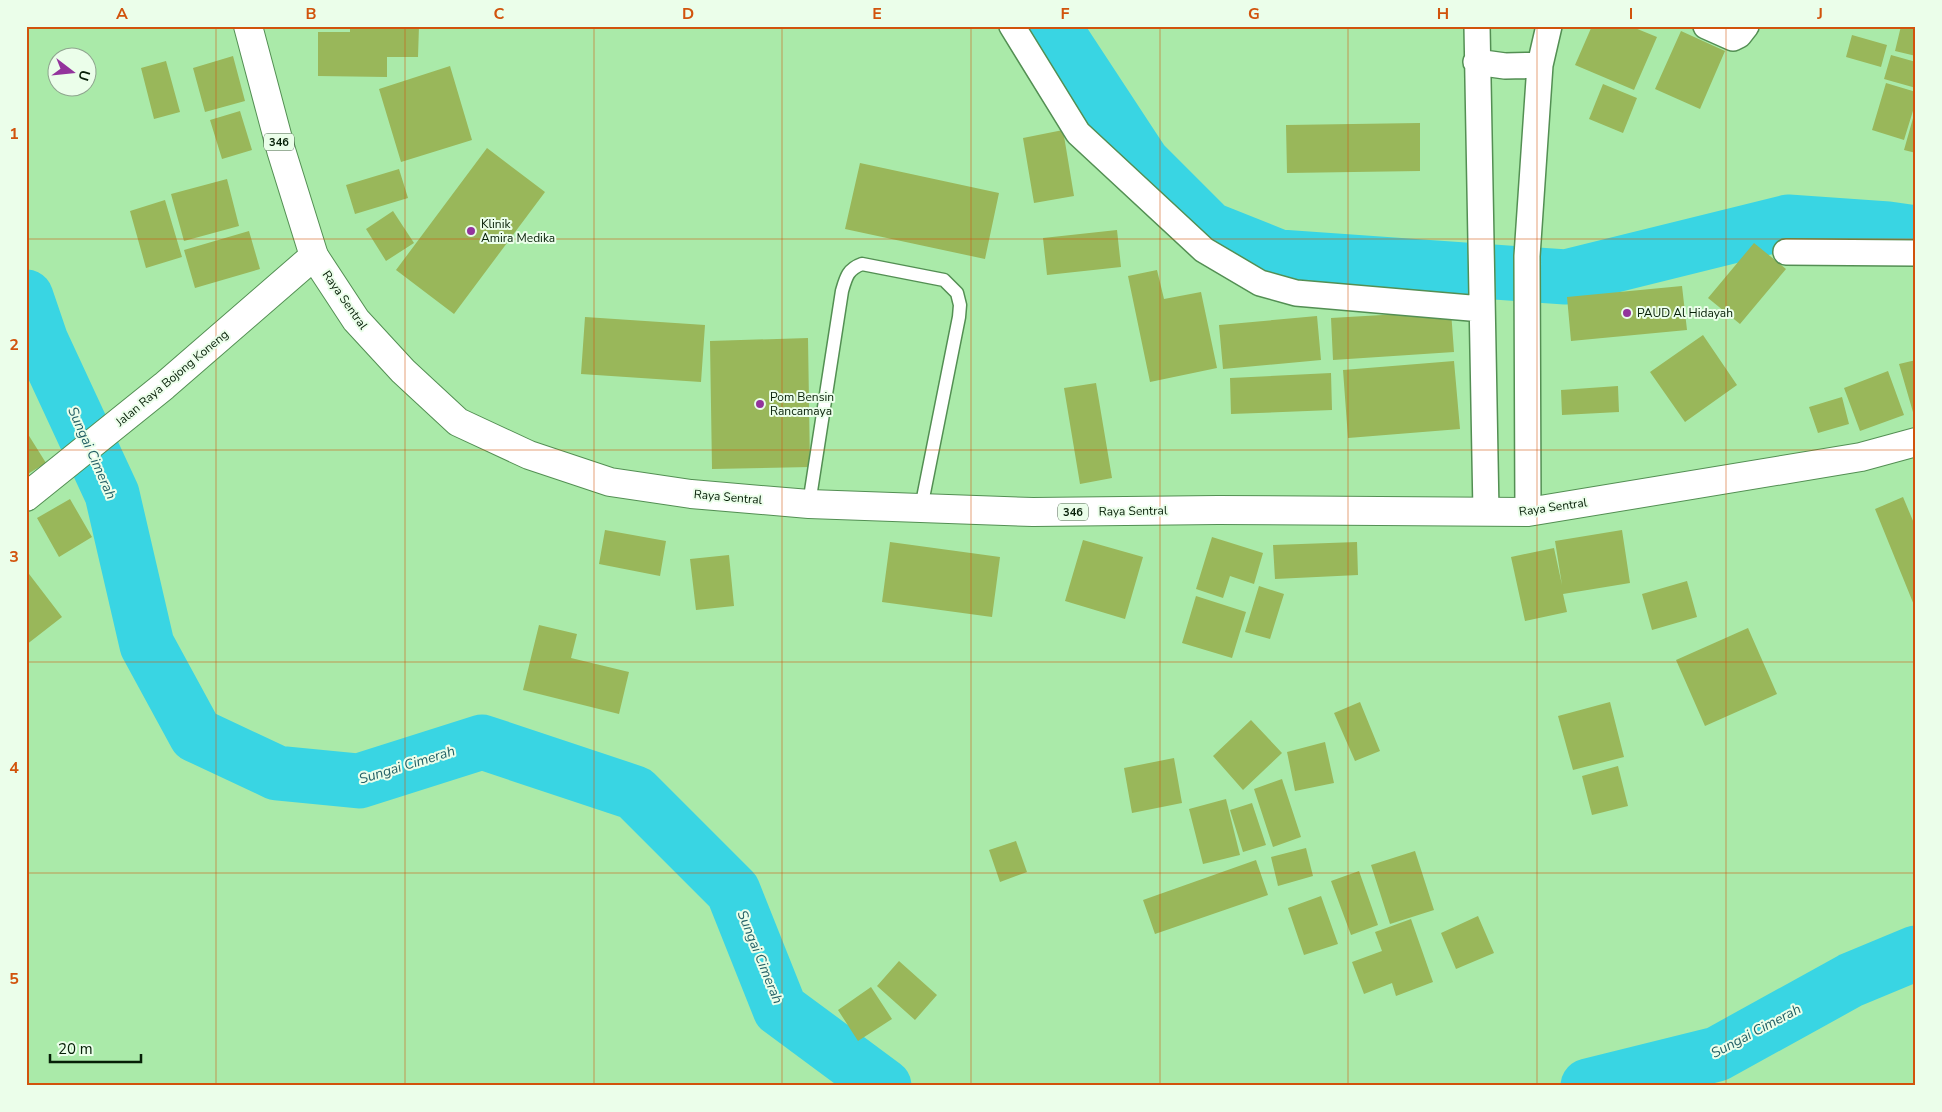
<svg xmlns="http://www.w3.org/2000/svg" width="1942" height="1112" font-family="'Nunito Sans',sans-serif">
	<rect width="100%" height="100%" fill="#aaeaa9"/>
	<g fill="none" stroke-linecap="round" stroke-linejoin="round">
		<!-- river -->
		<path stroke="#39d5e3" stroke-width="55" d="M1053 26 1143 163 1209 229 1279 257 1566 277 1788 222 1888 229 1916 233
			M26 297 41 341 112 494 147 645 196 735 277 773 359 781 482 742 635 793 733 891 780 1009 884 1086
			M1588 1086 1717 1054 1851 980 1916 953"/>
	</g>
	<!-- building -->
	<path fill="#99b75a" d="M350 26H419L418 57H387V77L318 76V32H350Z
		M1592 26H1630L1657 37 1634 90 1575 65Z
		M1901 26H1916V56L1895 51Z
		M1681 31 1725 51 1700 109 1655 89Z
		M1852 35 1887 45 1881 67 1846 57Z
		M1891 55 1916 62V88L1884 79Z
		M233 56 245 101 205 112 193 68Z
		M166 61 180 112 154 119 141 68Z
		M450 66 472 140 401 162 379 89Z
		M1886 83 1916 92V101L1904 140 1872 130Z
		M1603 84 1637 98 1623 133 1589 119Z
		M240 111 252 150 222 159 210 120Z
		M1915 111H1916V153L1904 150Z
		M1420 123V171L1287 173 1286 125Z
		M1063 130 1074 196 1034 203 1023 138Z
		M487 148 545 192 454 314 396 270Z
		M860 163 999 193 985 259 845 229Z
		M399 169 408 198 355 214 346 185Z
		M227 179 239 226 184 241 171 194Z
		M165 200 182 257 146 268 130 211Z
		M393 211 414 243 386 261 366 229Z
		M1117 230 1121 267 1047 275 1043 238Z
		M249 231 260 269 195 288 184 250Z
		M1754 243 1786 269 1740 324 1708 298Z
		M1157 270 1164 299 1201 292 1217 368 1150 382 1128 276Z
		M1682 286 1687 330 1571 341 1567 297Z
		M1451 311 1454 352 1333 360 1331 318Z
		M1317 316 1321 360 1223 369 1219 325Z
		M585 317 705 325 701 382 581 374Z
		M1703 335 1737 385 1685 422 1650 372Z
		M808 338 810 467 712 469 710 341Z
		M1916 360V419H1915L1899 364Z
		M1454 361 1460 429 1348 438 1343 370Z
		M1888 371 1904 415 1860 431 1844 388Z
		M1331 373 1332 410 1231 414 1230 378Z
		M1096 383 1112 478 1080 484 1064 388Z
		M1618 386 1619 412 1562 415 1561 390Z
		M1842 397 1849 424 1818 433 1809 407Z
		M26 431 46 463 26 475Z
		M1903 497 1916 528V610L1875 509Z
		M70 499 92 537 59 557 37 518Z
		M605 530 666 541 660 576 599 564Z
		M1622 530 1630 583 1563 594 1567 612 1525 621 1511 557 1554 548 1562 585 1555 541Z
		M1212 537 1263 553 1254 584 1230 576 1223 598 1196 589Z
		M1083 540 1143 557 1125 619 1065 601Z
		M890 542 1000 557 992 617 882 602Z
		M1357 542 1358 575 1275 579 1273 545Z
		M729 555 734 606 696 610 690 559Z
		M26 570 62 617 26 645Z
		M1687 581 1697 617 1652 630 1642 594Z
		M1259 586 1284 594 1270 639 1245 632Z
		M1196 596 1246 612 1232 658 1182 643Z
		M539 625 577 634 571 658 629 672 619 714 523 690Z
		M1748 628 1777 694 1705 726 1676 660Z
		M1360 702 1380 751 1355 761 1334 713Z
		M1610 702 1624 757 1573 770 1558 716Z
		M1251 720 1282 753 1243 790 1213 756Z
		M1325 742 1334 783 1295 791 1287 752Z
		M1174 758 1182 803 1132 813 1124 768Z
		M1618 766 1628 806 1592 815 1582 776Z
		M1282 779 1301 837 1273 847 1254 789Z
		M1226 799 1240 855 1203 864 1189 809Z
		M1252 803 1266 845 1243 852 1230 810Z
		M1016 841 1027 872 1000 882 989 850Z
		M1306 848 1313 876 1278 886 1271 857Z
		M1415 851 1434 910 1390 924 1371 865Z
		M1256 860 1268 895 1155 934 1143 900Z
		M1359 871 1378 925 1351 935 1331 881Z
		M1321 896 1338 944 1304 955 1288 908Z
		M1478 916 1494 953 1456 969 1441 933Z
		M1411 919 1433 982 1396 996 1392 983 1364 994 1352 962 1382 951 1375 932Z
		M899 961 937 995 915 1020 877 986Z
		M871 987 892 1019 858 1041 838 1010Z"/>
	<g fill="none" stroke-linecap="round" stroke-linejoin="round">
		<defs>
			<path id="service" d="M809 504 842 291C846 277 848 269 862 264L944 280 957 293 960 305 959 317 921 508"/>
			<path id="minor" d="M1012 26 1078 133 1204 250 1260 283 1296 293 1482 309
				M1477 26 1486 512
				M1706 26 1733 38 1739 35 1746 26
				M1476 62 1505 66 1540 65
				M1786 252 1916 253
				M1528 512 1527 256 1540 65 1549 26"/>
			<path id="secondary" d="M26 497 164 386 314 256"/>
			<path id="primary" d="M248 26 281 150 314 256 356 320 403 371 458 422 529 455 610 482 691 494 809 504 1033 512 1218 510 1528 512 1861 457 1916 442"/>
		</defs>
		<!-- service casing -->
		<use href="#service" stroke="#538f53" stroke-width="15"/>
		<!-- minor casing -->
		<use href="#minor" stroke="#538f53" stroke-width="28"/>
		<!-- secondary casing -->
		<use href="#secondary" stroke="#538f53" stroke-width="30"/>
		<!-- primary casing -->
		<use href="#primary" stroke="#538f53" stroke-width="30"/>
		<!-- service -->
		<use href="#service" stroke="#fff" stroke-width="12"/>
		<!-- minor -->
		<use href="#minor" stroke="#fff" stroke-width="25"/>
		<!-- secondary -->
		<use href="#secondary" stroke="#fff" stroke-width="28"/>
		<!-- primary -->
		<use href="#primary" stroke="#fff" stroke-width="28"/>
	</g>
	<!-- grid -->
	<path fill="none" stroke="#d1530c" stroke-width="1" stroke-opacity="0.55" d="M216 26V1086M405 26V1086M594 26V1086M782 26V1086M971 26V1086M1160 26V1086M1348 26V1086M1537 26V1086M1726 26V1086M26 239H1916M26 450H1916M26 662H1916M26 873H1916"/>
	<!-- markers -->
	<g fill="#93349c" stroke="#ebfeea" stroke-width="2">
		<circle cx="471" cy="231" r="5"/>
		<circle cx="1627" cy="313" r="5"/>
		<circle cx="760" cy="404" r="5"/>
	</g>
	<g text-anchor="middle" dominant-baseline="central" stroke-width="4" stroke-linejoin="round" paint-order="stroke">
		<!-- shield labels -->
		<g fill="#ebfeea" stroke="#4b624b" stroke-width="1">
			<rect x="264" y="133.5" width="30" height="17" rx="4"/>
			<rect x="1058" y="503.5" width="30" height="17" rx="4"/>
		</g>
		<g font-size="11" font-weight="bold" fill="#061f07">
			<text x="279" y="142">346</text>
			<text x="1073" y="512">346</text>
		</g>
		<!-- poi labels -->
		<g font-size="12" fill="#061f07" stroke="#ebfeea" text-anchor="start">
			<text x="481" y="224">Klinik<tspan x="481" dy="14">Amira Medika</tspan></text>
			<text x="1637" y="313">PAUD Al Hidayah</text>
			<text x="770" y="397">Pom Bensin<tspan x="770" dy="14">Rancamaya</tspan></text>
		</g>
		<!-- street labels -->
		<g font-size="12" fill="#061f07" stroke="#ebfeea">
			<text transform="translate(345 300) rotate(55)">Raya Sentral</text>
			<text transform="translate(172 378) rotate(-40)">Jalan Raya Bojong Koneng</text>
			<text transform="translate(728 497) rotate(5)">Raya Sentral</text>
			<text transform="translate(1553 507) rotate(-8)">Raya Sentral</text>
			<text transform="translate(1133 511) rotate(-1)">Raya Sentral</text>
		</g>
		<!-- water labels -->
		<g font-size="14" font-style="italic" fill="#236066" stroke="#ebfeea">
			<text transform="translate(92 453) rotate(66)">Sungai Cimerah</text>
			<text transform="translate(407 765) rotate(-17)">Sungai Cimerah</text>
			<text transform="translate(760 957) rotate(68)">Sungai Cimerah</text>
			<text transform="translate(1756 1031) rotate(-28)">Sungai Cimerah</text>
		</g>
	</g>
	<!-- border -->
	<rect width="1942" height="1112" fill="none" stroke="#ebfeea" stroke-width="55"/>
	<!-- north arrow -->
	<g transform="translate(72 72) rotate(106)"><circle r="24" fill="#ebfeea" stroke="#8fa58f"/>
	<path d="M0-4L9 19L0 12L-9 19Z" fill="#93349c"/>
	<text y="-8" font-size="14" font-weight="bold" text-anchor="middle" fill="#061f07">U</text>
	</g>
	<!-- scale -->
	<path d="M50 1054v8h91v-8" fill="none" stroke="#061f07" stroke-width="2.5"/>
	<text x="58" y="1054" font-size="15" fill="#061f07" stroke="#ebfeea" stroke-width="4" paint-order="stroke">20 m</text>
	<rect x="28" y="28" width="1886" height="1056" fill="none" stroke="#d1530c" stroke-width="2"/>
	<g font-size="16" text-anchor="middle" font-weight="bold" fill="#d1530c">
		<text x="122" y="19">A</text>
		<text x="311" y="19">B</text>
		<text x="499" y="19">C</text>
		<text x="688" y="19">D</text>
		<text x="877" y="19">E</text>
		<text x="1065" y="19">F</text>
		<text x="1254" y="19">G</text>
		<text x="1443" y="19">H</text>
		<text x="1631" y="19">I</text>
		<text x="1820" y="19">J</text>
		<text x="14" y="139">1</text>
		<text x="14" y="350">2</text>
		<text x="14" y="562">3</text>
		<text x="14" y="773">4</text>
		<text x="14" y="984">5</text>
	</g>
</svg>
